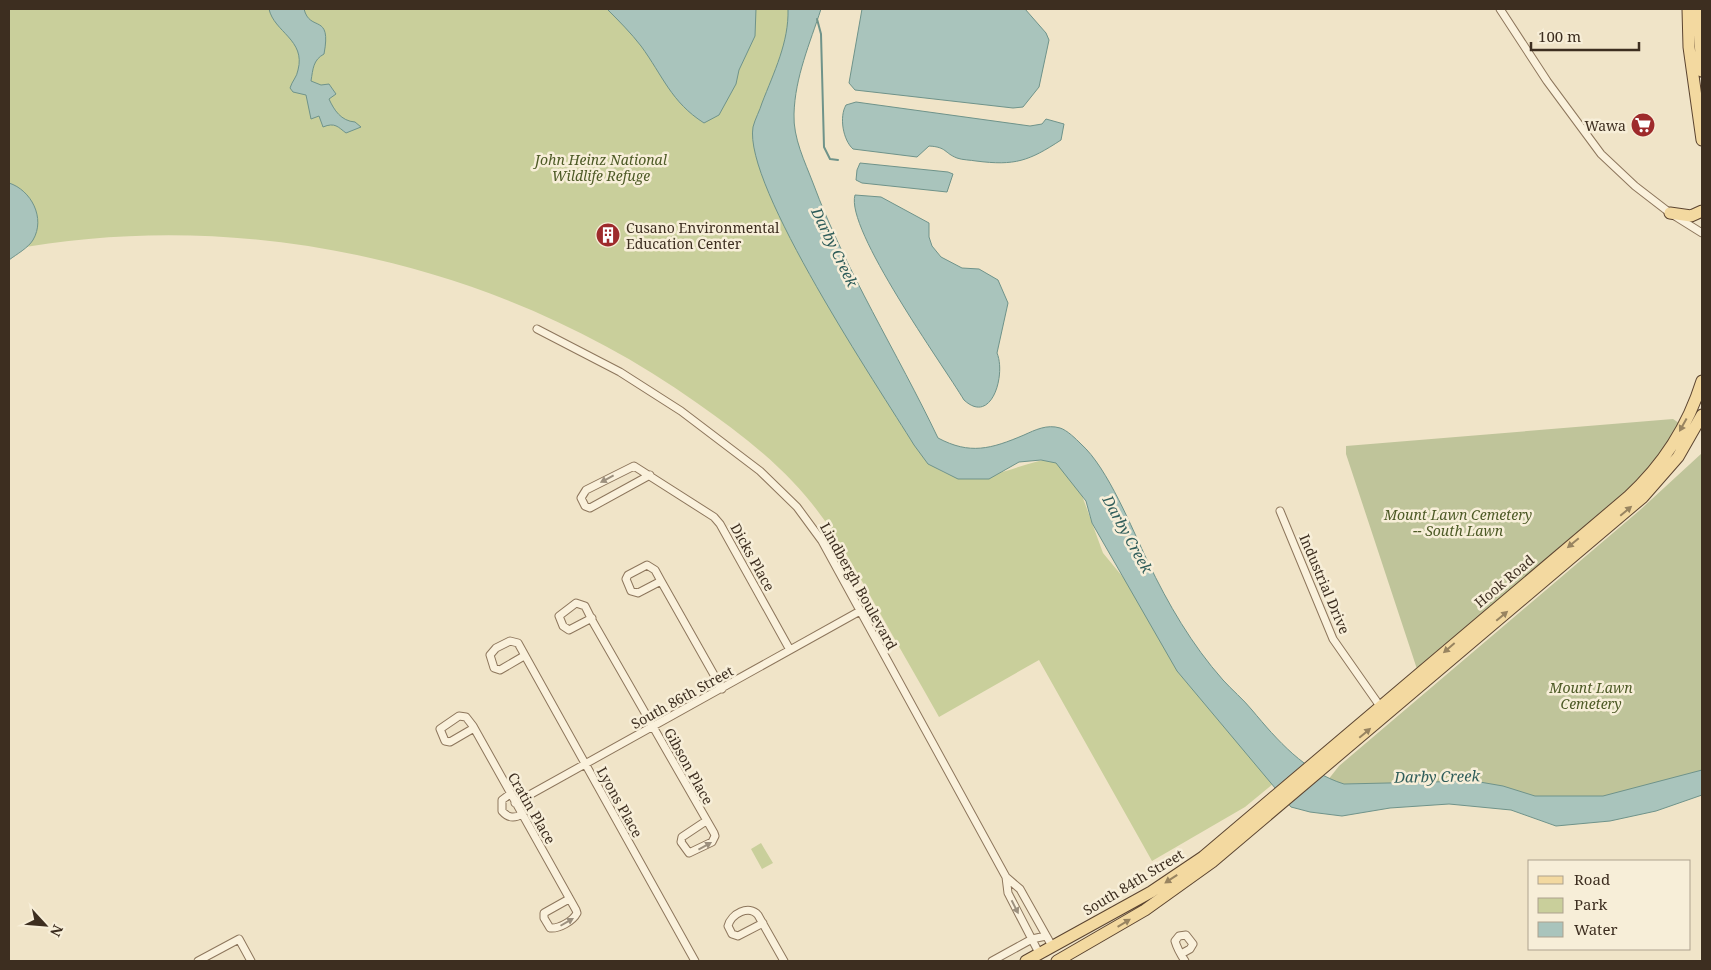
<svg xmlns="http://www.w3.org/2000/svg" width="1711" height="970" font-family="'Noto Serif',serif">
	<rect width="100%" height="100%" fill="#f0e4c8"/>
	<!-- green -->
	<path fill="#c9cf9b" d="M9 9H796L784 57 798 251 812 279 930 463C967 496 1015 463 1054 458L1080 490 1103 553 1141 599 1181 676 1224 723 1274 783 1245 807 1152 861 1039 660 939 717C917 678 894 638 872 599 849 558 826 516 793 482 765 452 731 427 697 403 502 264 246 205 9 250Z
		M761 843 773 863 762 869 751 849Z"/>
	<!-- cemetery -->
	<path fill="#bfc49a" d="M1673 419 1679 423C1665 448 1648 470 1628 490L1417 669 1346 454V446Z
		M1702 453V778L1640 803 1316 795 1339 766 1640 510Z"/>
	<!-- water -->
	<path fill="#a9c4bc" stroke="#6f938a" d="M269 9H304C310 33 332 12 324 54 313 60 313 69 311 81L321 85 329 84 336 94 329 99C334 110 341 121 355 122L361 127 346 133C338 127 335 122 323 127L319 116 311 119 306 95 293 92 290 88C292 81 297 77 298 70 306 40 274 32 269 9Z
		M607 9H756L755 36 739 70 736 84 719 115 704 123C671 102 663 76 641 46 631 33 619 21 607 9Z
		M788 9H821C810 43 795 77 794 114 793 138 805 162 813 183 846 272 897 352 938 438 970 455 991 449 1024 435 1035 430 1047 424 1060 428 1067 430 1076 439 1081 444 1108 468 1132 529 1148 562 1168 604 1192 645 1223 680 1232 690 1243 699 1252 710 1277 740 1305 772 1344 784L1474 781 1503 786 1535 796H1603L1702 770V795L1656 811 1610 821 1556 826 1511 810 1449 804 1390 808 1342 816 1310 812 1291 807 1177 671 1092 523 1086 501 1056 463 1041 460 1019 462 989 479H958L928 464 914 445C879 388 743 186 753 127 755 119 760 110 762 103 774 72 789 42 788 9Z
		M862 9H1025L1046 33 1049 40 1039 87 1023 107 1013 108 855 90 849 83Z
		M856 102 1030 126 1042 124 1046 119 1064 124 1061 140C1029 161 1015 166 976 161 971 160 962 160 957 158 944 153 947 147 929 146L917 157 853 149C843 140 839 117 846 105Z
		M860 163 948 172 953 174 947 192 862 183 856 180 857 170Z
		M9 183C31 190 46 218 33 240 28 248 17 254 9 260Z
		M855 195 881 197 929 223V237L932 246 941 257 962 268 979 269 998 280 1008 303 997 353C1006 374 992 426 964 400 943 365 845 229 855 195Z"/>
	<g fill="none" stroke-linecap="round" stroke-linejoin="round">
		<!-- stream -->
		<path stroke="#6f938a" stroke-width="2" d="M817 19 821 34 824 147 830 159 838 160"/>
		<defs>
			<path id="minor" d="M1500 9 1547 81 1601 154 1635 186 1670 213 1702 233
				M537 329 620 372 681 411 760 471 797 507 822 541 1006 877 1008 893 1039 953
				M650 475 590 508 585 506 581 498 586 490 634 466 714 517 720 524 790 650
				M1280 511 1333 639 1382 709
				M661 581 638 593 631 591 626 579 628 575 647 565 655 570 661 581 722 689
				M592 618 569 630 563 626 559 616 576 603 585 606 593 622 714 833 715 836 712 842 689 853 681 842 682 837 706 821
				M524 656 500 670 494 668 490 655 496 648 510 641 518 643 695 961
				M474 728 450 742 445 741 440 729 459 716 466 717 473 726 576 910 577 913C573 921 559 929 550 928L544 918V913L569 899
				M510 794 502 800V811C508 818 514 819 522 814
				M515 803 860 611
				M1006 877 1020 889 1052 946
				M763 923 738 936 732 934 728 926C731 914 749 904 758 915L784 961
				M1181 954 1190 949 1193 944 1186 935 1179 936 1175 941C1177 948 1181 955 1185 961
				M198 961 239 939 251 961
				M992 961 1032 939 1046 936"/>
			<path id="primary" d="M1688 9 1689 47 1702 140
				M1698 9 1702 71
				M1670 213 1691 216 1702 211
				M1026 961 1151 892 1203 857 1628 497C1663 465 1688 426 1702 381
				M1057 961 1145 910 1212 862 1643 497 1678 457 1702 415"/>
		</defs>
		<!-- minor casing -->
		<use href="#minor" stroke="#8d765c" stroke-width="9"/>
		<!-- primary casing -->
		<use href="#primary" stroke="#5b4430" stroke-width="13"/>
		<!-- minor -->
		<use href="#minor" stroke="#faf1dc" stroke-width="7"/>
		<!-- primary -->
		<use href="#primary" stroke="#f3d9a0" stroke-width="11"/>
	</g>
	<!-- one-way arrows -->
	<defs><path id="oneway-solid" d="M-6-.8H1V-3.2L6.5 0L1 3.2V.8H-6Z" transform="scale(1.25)"/></defs>
	<g fill="#988460">
		<use href="#oneway-solid" transform="translate(1683 425) rotate(119)"/>
		<use href="#oneway-solid" transform="translate(1626 511) rotate(-40)"/>
		<use href="#oneway-solid" transform="translate(1573 543) rotate(140)"/>
		<use href="#oneway-solid" transform="translate(1502 616) rotate(-40)"/>
		<use href="#oneway-solid" transform="translate(1449 648) rotate(139)"/>
		<use href="#oneway-solid" transform="translate(1365 733) rotate(-40)"/>
		<use href="#oneway-solid" transform="translate(1171 879) rotate(147)"/>
		<use href="#oneway-solid" transform="translate(1124 923) rotate(-31)"/>
	</g>
	<g fill="#9c907e">
		<use href="#oneway-solid" transform="translate(607 479) rotate(152)"/>
		<use href="#oneway-solid" transform="translate(705 846) rotate(-29)"/>
		<use href="#oneway-solid" transform="translate(1015 907) rotate(63)"/>
		<use href="#oneway-solid" transform="translate(567 922) rotate(-30)"/>
	</g>
	<!-- icons -->
	<defs>
		<symbol id="supermarket-disc" viewBox="-11 -11 22 22"><circle r="9.5" fill="#9e2a2b" stroke="#f7eed8"/><path d="M-6-5.5h2.5l.6 2H6L4.5 2H-2.5L-4.4-4H-6ZM-1.5 3.2a1.3 1.3 0 1 0 .1 0ZM3 3.2a1.3 1.3 0 1 0 .1 0Z" fill="#fff"/></symbol>
		<symbol id="building-disc" viewBox="-11 -11 22 22"><circle r="9.5" fill="#9e2a2b" stroke="#f7eed8"/><path d="M-4-6H4V6H1V3H-1V6H-4ZM-2.5-4.3h1.7v1.8h-1.7ZM.8-4.3h1.7v1.8H.8ZM-2.5-1h1.7V.8h-1.7ZM.8-1h1.7V.8H.8Z" fill="#fff"/></symbol>
	</defs>
	<g fill-rule="evenodd">
		<use href="#supermarket-disc" x="1629" y="111" width="28" height="28"/>
		<use href="#building-disc" x="594" y="221" width="28" height="28"/>
	</g>
	<g text-anchor="middle" dominant-baseline="central" stroke-width="5" stroke-linejoin="round" paint-order="stroke">
		<!-- poi labels -->
		<g font-size="14" fill="#3d2e20" stroke="#f7eed8" text-anchor="end">
			<text x="1626" y="125">Wawa</text>
			<text x="626" y="227" text-anchor="start">Cusano Environmental<tspan x="626" dy="16">Education Center</tspan></text>
		</g>
		<!-- park labels -->
		<g font-size="14" font-style="italic" fill="#4d5a26" stroke="#f7eed8">
			<text x="601" y="159">John Heinz National<tspan x="601" dy="16">Wildlife Refuge</tspan></text>
			<text x="1458" y="514">Mount Lawn Cemetery<tspan x="1458" dy="16">-- South Lawn</tspan></text>
			<text x="1591" y="687">Mount Lawn<tspan x="1591" dy="16">Cemetery</tspan></text>
		</g>
		<!-- street labels -->
		<g font-size="14" fill="#3d2e20" stroke="#f7eed8">
			<text transform="translate(753 557) rotate(61)">Dicks Place</text>
			<text transform="translate(1504 581) rotate(-40)">Hook Road</text>
			<text transform="translate(1325 584) rotate(67)">Industrial Drive</text>
			<text transform="translate(859 586) rotate(61)">Lindbergh Boulevard</text>
			<text transform="translate(682 697) rotate(-29)">South 86th Street</text>
			<text transform="translate(689 766) rotate(61)">Gibson Place</text>
			<text transform="translate(620 802) rotate(61)">Lyons Place</text>
			<text transform="translate(532 808) rotate(60)">Cratin Place</text>
			<text transform="translate(1133 882) rotate(-31)">South 84th Street</text>
		</g>
		<!-- water labels -->
		<g font-size="15" font-style="italic" fill="#2f5d5a" stroke="#f7eed8">
			<text transform="translate(835 247) rotate(64)">Darby Creek</text>
			<text transform="translate(1128 534) rotate(61)">Darby Creek</text>
			<text transform="translate(1437 776) rotate(-1)">Darby Creek</text>
		</g>
	</g>
	<!-- border -->
	<rect width="1711" height="970" fill="none" stroke="#3d2e20" stroke-width="20"/>
	<!-- legend -->
	<rect x="1528" y="860" width="162" height="90" fill="#f7eed8" stroke="#ada18e"/>
	<rect x="1538" y="876" width="25" height="8" fill="#f3d9a0" stroke="#ada18e"/>
	<text x="1574" y="885" font-size="15" fill="#3d2e20">Road</text>
	<rect x="1538" y="898" width="25" height="15" fill="#c9cf9b" stroke="#ada18e"/>
	<text x="1574" y="910" font-size="15" fill="#3d2e20">Park</text>
	<rect x="1538" y="922" width="25" height="15" fill="#a9c4bc" stroke="#ada18e"/>
	<text x="1574" y="935" font-size="15" fill="#3d2e20">Water</text>
	<!-- north arrow -->
	<g transform="translate(45 925) rotate(116)" stroke="#f7eed8" stroke-width="4" paint-order="stroke">
	<path d="M0-4L9 19L0 12L-9 19Z" fill="#3d2e20"/>
	<text y="-8" font-size="14" font-weight="bold" text-anchor="middle" fill="#3d2e20">N</text>
	</g>
	<!-- scale -->
	<path d="M1531 42v8h108v-8" fill="none" stroke="#3d2e20" stroke-width="2.5"/>
	<text x="1538" y="42" font-size="15" fill="#3d2e20" stroke="#f7eed8" stroke-width="4" paint-order="stroke">100 m</text>
</svg>
